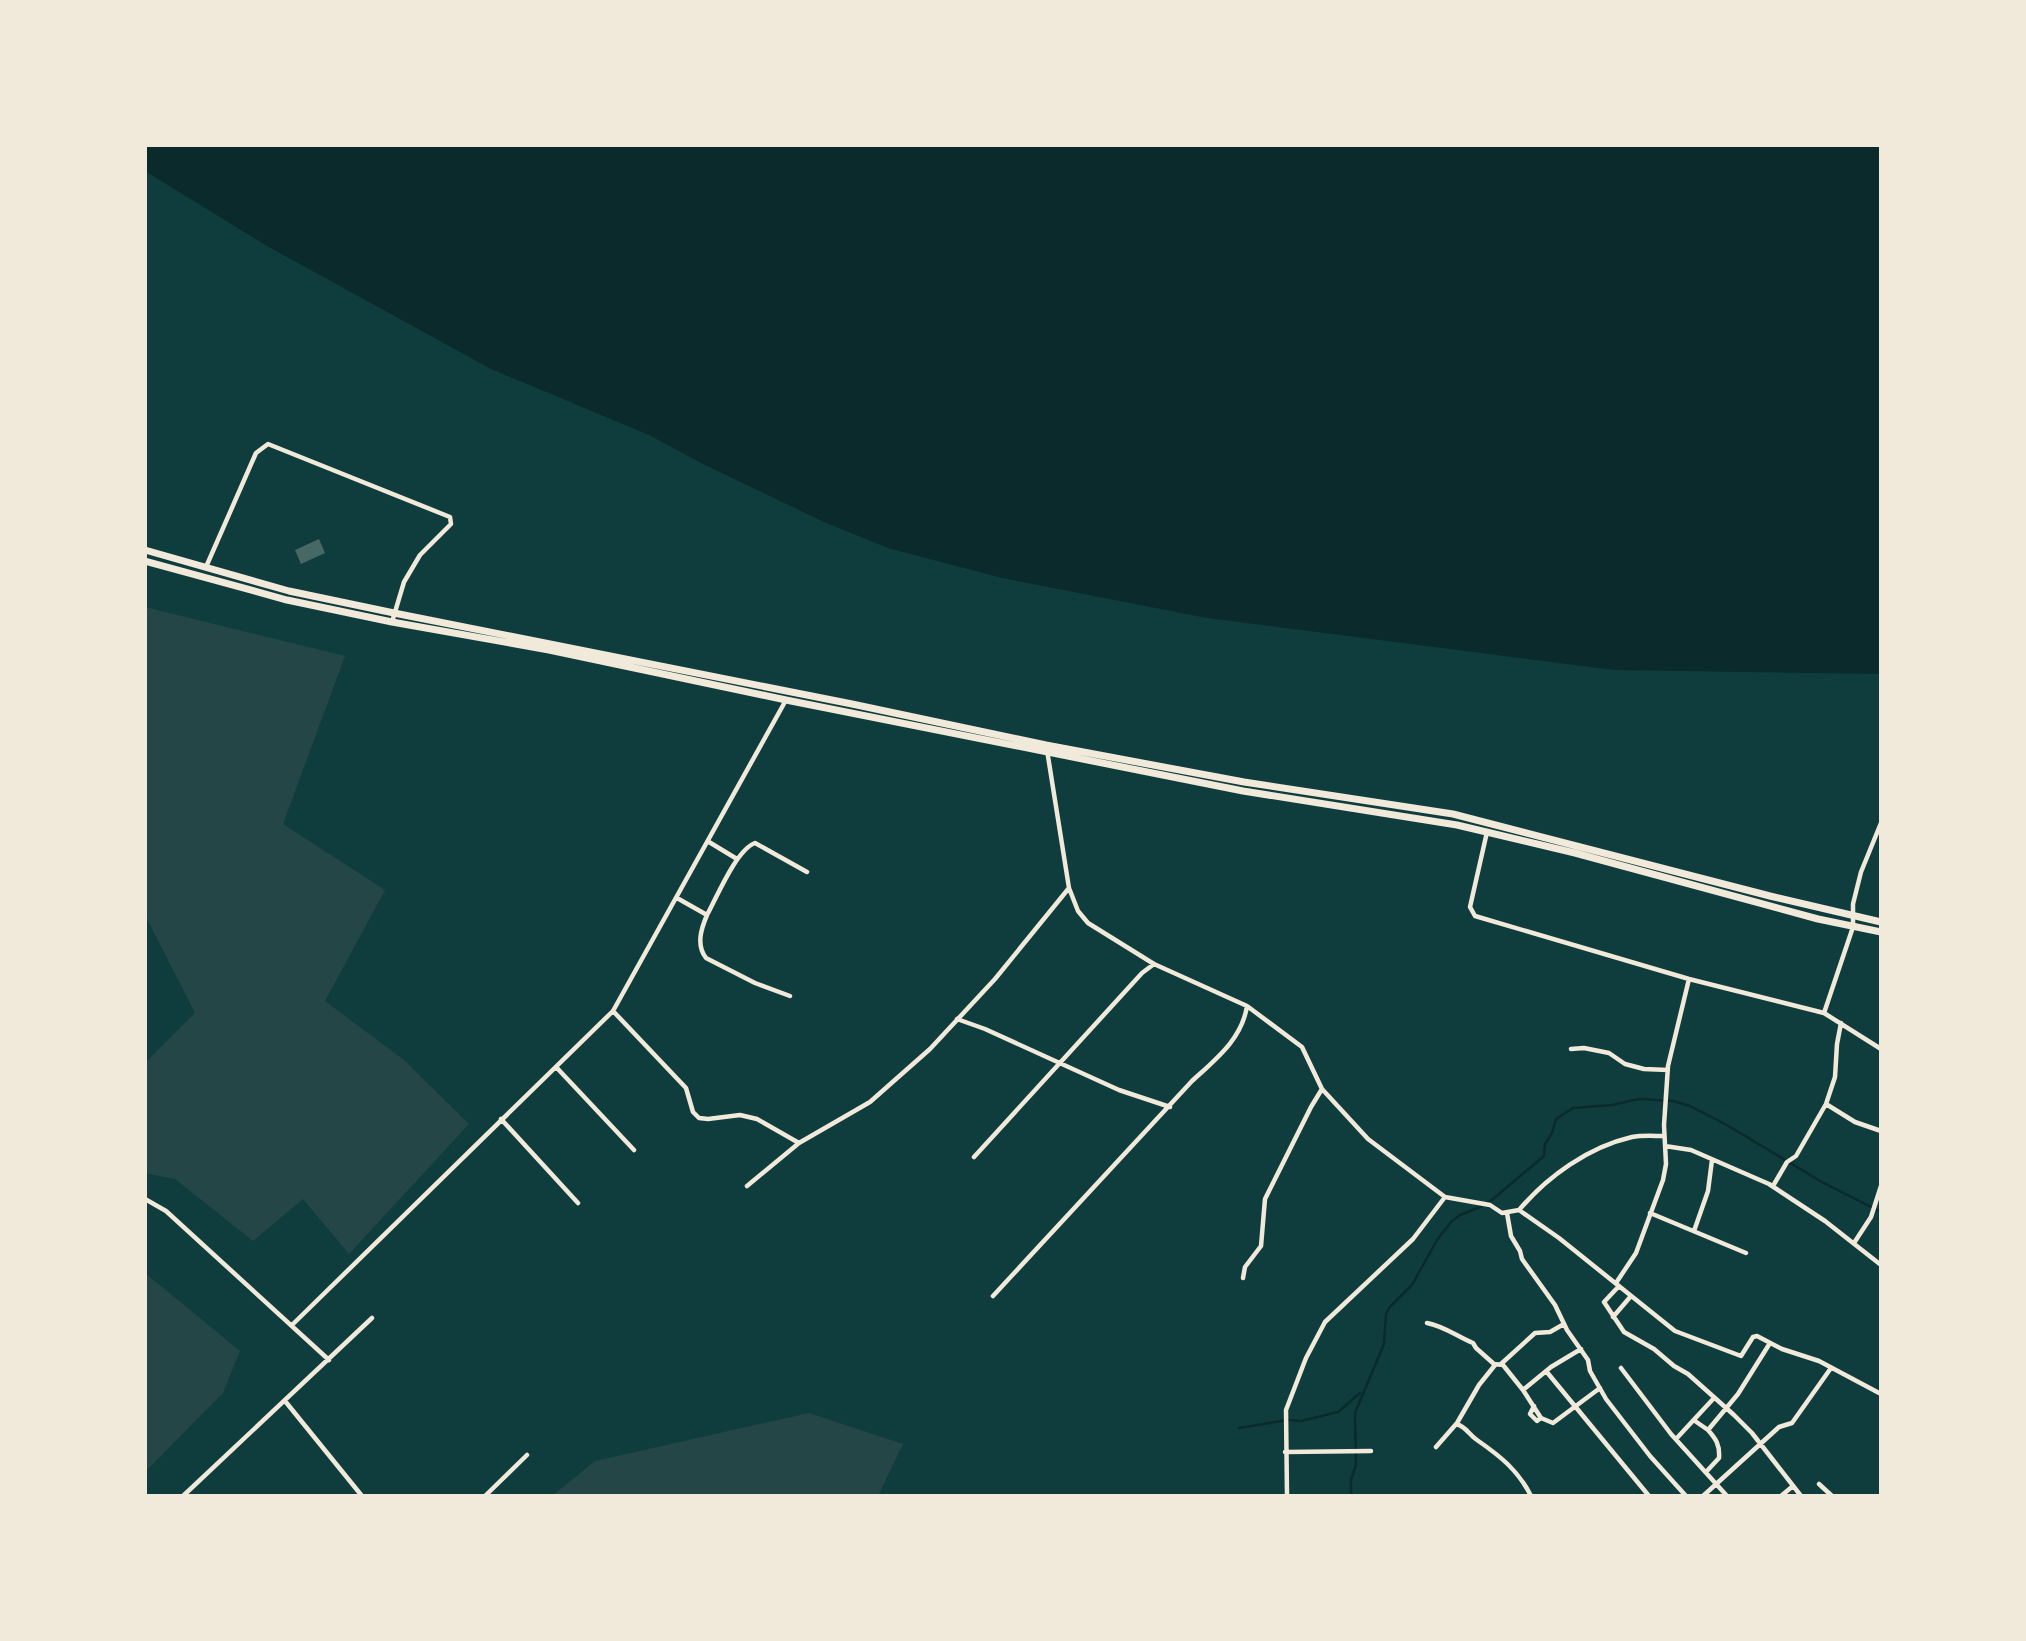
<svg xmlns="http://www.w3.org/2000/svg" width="2026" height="1641" font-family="Signika,sans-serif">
	<rect width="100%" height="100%" fill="#0f3d3e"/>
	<!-- green -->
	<path fill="#244646" d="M145 607 345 656 283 824 385 890 325 1001 404 1060 469 1124 349 1254 303 1199 253 1241 175 1179 145 1173V1063L195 1013 145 915Z
		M145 1273 240 1351 223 1393 145 1472Z
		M809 1413 903 1444 878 1496H552L595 1461Z"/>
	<!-- water -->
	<path fill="#0a2a2b" d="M145 145H1881V674L1614 670 1207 618 1002 578 888 548 824 522 703 464 649 435 491 369 267 246 145 171Z"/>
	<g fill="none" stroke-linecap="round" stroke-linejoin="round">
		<!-- stream -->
		<path stroke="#0a2a2b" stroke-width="2.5" d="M1239 1428 1287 1420 1301 1421 1338 1412 1360 1393
			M1351 1496V1480L1356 1465 1355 1413 1384 1344 1386 1315 1389 1308 1412 1285 1437 1240 1451 1222 1460 1215 1480 1207 1493 1199 1544 1156 1545 1144 1552 1133 1556 1119 1573 1108 1612 1105 1639 1099 1673 1101 1690 1106 1725 1124 1822 1182 1881 1212"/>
	</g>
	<!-- building -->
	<path fill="#486865" d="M319 539 325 553 301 564 295 550Z"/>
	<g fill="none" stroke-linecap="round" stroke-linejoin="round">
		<!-- minor -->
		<path stroke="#f1e9da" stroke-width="4.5" d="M206 567 256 453 268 444 450 517 451 524 420 555 404 582 392 622
			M1047 750 1069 888 1078 911 1088 923 1154 964 1247 1006 1302 1047 1322 1089 1368 1139 1445 1197 1490 1205 1502 1213 1519 1210 1559 1238 1675 1331 1741 1356 1753 1337 1757 1336 1782 1349 1819 1361 1881 1394
			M1487 832 1470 907 1475 916 1689 979 1824 1013 1881 1049
			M709 842 737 859
			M677 898 707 915C701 929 696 945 706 958L755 983 790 996
			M707 915C717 897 736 850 755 843L807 872
			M613 1011 686 1088 693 1112 699 1118 708 1119 740 1115 757 1119 799 1143
			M1824 1013 1853 927V904L1861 872 1881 823
			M957 1019 985 1029 1119 1090 1170 1107
			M1571 1049 1584 1048 1609 1053 1625 1064 1644 1069 1668 1070
			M557 1068 634 1150
			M1826 1104 1855 1122 1881 1131
			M501 1119 578 1203
			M1665 1146 1691 1150 1769 1184 1825 1221 1881 1265
			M974 1157 1142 973 1154 964
			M747 1186 799 1143 870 1102 930 1049 995 979 1069 888
			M1773 1186 1787 1162 1796 1156 1826 1104 1835 1077 1837 1044 1841 1023
			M145 1199 166 1211 329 1360
			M1519 1210C1547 1177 1588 1147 1632 1137 1642 1135 1654 1136 1664 1136
			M1507 1213 1511 1236 1520 1251 1522 1259 1555 1305 1567 1330 1588 1360 1590 1371 1606 1399 1650 1456 1686 1496
			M1650 1213 1746 1253
			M1694 1231 1708 1191 1712 1160
			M1854 1243 1871 1217 1881 1186
			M1243 1278 1245 1267 1261 1246 1265 1199 1311 1107 1322 1089
			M1616 1283 1636 1253 1663 1180 1666 1164 1664 1125 1668 1066 1689 979
			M1619 1286 1604 1302 1624 1332 1654 1349 1674 1366 1688 1374 1734 1415 1752 1433 1801 1496
			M993 1296 1192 1081C1216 1059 1242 1039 1247 1006
			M1613 1317 1631 1296
			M1427 1323C1444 1326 1458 1337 1473 1343L1476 1348 1494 1364 1503 1365 1523 1390 1551 1367 1581 1349
			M292 1325 613 1011 786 700
			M1501 1364 1535 1333 1550 1332 1564 1324
			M1621 1368 1671 1434 1727 1496
			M1546 1371 1649 1496
			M1523 1390 1541 1418 1537 1421 1530 1414 1534 1406
			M285 1401 362 1496
			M1541 1418 1553 1423 1600 1388
			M1695 1421 1708 1430
			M1456 1424C1467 1427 1468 1434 1477 1440 1500 1456 1518 1470 1531 1496
			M1676 1439 1714 1398
			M1436 1447 1457 1423 1479 1385 1495 1365
			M1285 1452 1371 1451
			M1706 1472 1719 1458C1720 1445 1716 1439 1708 1430L1738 1394 1770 1343
			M1819 1484 1832 1496
			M183 1496 372 1318
			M485 1496 527 1455
			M1287 1496 1286 1410 1306 1358 1325 1322 1413 1239 1445 1197
			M1703 1496 1779 1427 1792 1423 1831 1368
			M1781 1496 1793 1486"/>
		<!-- primary -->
		<path stroke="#f1e9da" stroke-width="7" d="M145 550 289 591 394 613 852 704 1046 745 1244 782 1453 814 1770 896 1881 922
			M145 561 287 600 392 622 549 650 786 700 1243 791 1457 825 1575 853 1818 919 1881 932"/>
	</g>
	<!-- border -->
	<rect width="2026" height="1641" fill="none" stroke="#f1e9da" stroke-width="294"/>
</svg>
